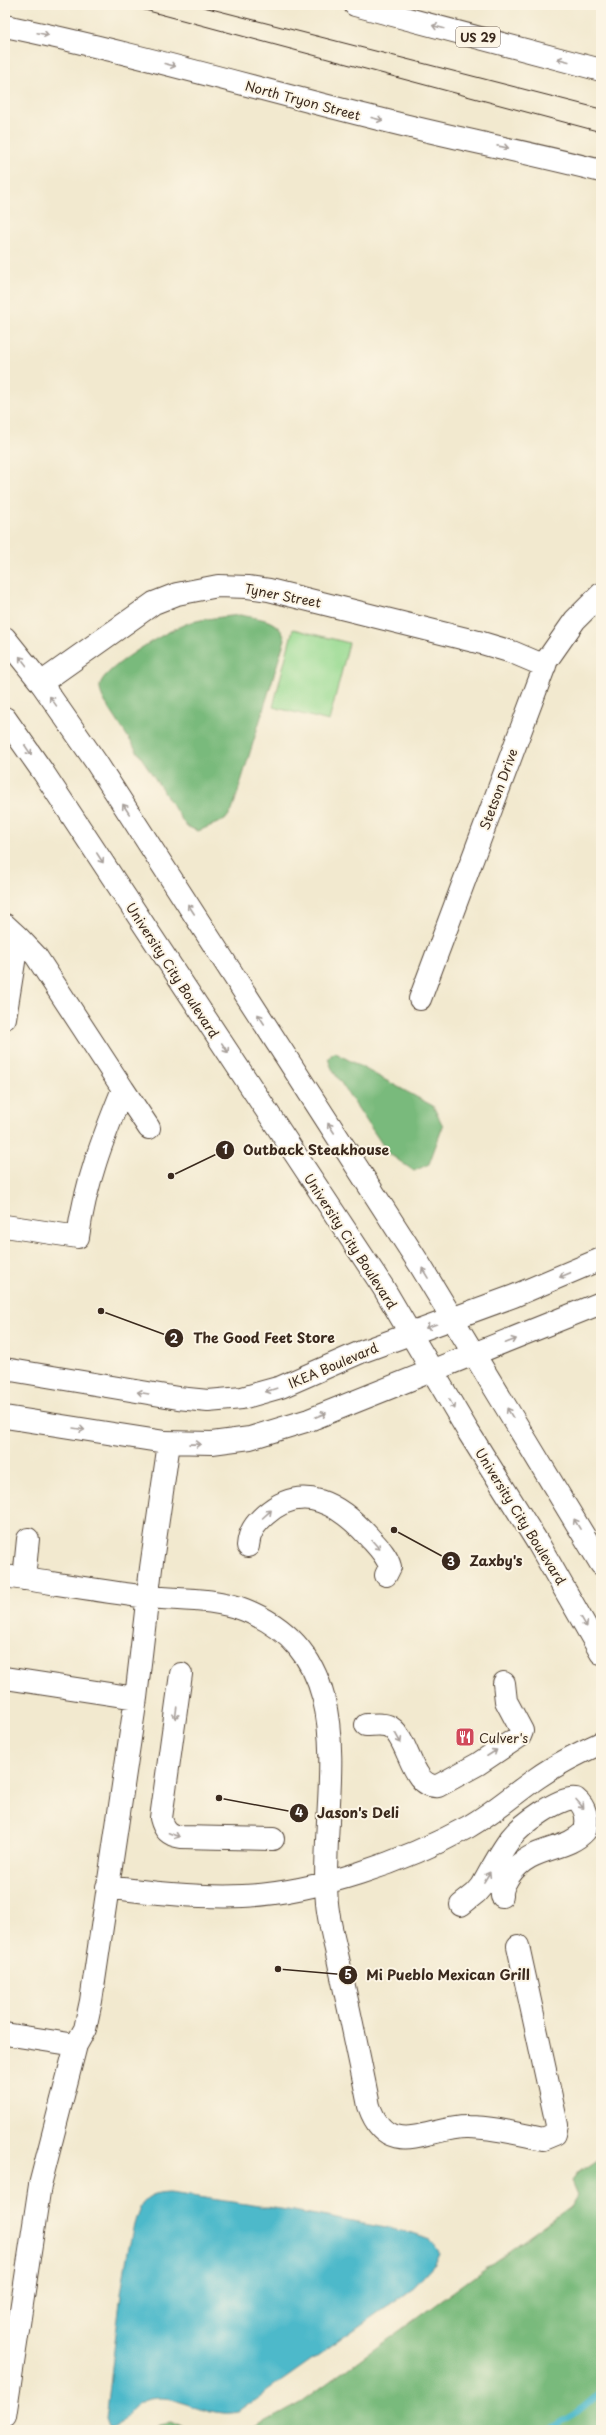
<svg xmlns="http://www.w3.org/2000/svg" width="606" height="2435" font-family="'Playpen Sans',sans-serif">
	<rect width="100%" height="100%" fill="#fcf5e5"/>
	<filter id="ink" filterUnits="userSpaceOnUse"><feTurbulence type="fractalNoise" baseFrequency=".025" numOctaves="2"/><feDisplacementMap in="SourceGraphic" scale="8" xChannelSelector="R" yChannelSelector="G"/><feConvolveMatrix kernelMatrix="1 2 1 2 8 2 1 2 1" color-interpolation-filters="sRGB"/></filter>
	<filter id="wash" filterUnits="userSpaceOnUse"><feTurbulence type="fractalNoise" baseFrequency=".012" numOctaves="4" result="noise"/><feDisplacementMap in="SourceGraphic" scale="16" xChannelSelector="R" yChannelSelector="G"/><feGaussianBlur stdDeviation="0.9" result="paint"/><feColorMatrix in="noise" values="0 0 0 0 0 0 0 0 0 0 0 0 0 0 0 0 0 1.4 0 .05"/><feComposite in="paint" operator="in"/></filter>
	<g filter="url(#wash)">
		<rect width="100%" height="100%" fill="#f2e9cf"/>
		<!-- green -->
		<path fill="#97da91" stroke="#698258" d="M293 629 349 643 329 721 273 707Z"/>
		<!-- forest -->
		<path fill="#79ba7b" stroke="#5a724c" d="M240 615C259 619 278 618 285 639L232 811 225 820 198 831 186 826 105 702C102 696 98 689 101 682 109 665 172 627 192 622 207 618 224 617 240 615Z
			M334 1052 433 1106 443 1126 429 1164 414 1171 388 1153 333 1071 328 1059Z
			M601 2157V2430H250L300 2403 571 2206 578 2195 572 2181 579 2172Z
			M172 2423 185 2430H152L159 2425Z"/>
		<!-- water -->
		<path fill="#4eb9ca" stroke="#447274" d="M170 2193 294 2211 413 2233 430 2239 440 2253 435 2264 413 2288 238 2412C207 2419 182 2393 151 2399 129 2403 125 2425 113 2428L109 2427 106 2419C111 2383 125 2223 143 2203 150 2195 160 2193 170 2193Z"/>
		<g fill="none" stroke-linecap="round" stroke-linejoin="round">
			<!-- stream -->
			<path stroke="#4eb9ca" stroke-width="6" d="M548 2430 575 2414 601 2392"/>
		</g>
	</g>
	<g filter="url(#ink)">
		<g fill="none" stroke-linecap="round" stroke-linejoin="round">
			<defs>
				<path id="minor" d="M41 683 154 603 177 594 218 586 248 587 269 590 482 643 512 652 545 666
					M5 925 18 937 5 1018
					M420 999 547 660 575 620 601 594
					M123 1089 149 1128
					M5 1226 78 1237C85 1184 103 1138 123 1089L36 956 18 937
					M5 1369 178 1398 208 1401 242 1398 281 1387 361 1352 514 1296 601 1259
					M5 1417 165 1442 212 1443 250 1438 309 1420 601 1303
					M248 1546C249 1532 255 1524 265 1515 303 1481 340 1505 369 1537 377 1546 387 1555 390 1567L386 1575
					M5 1576C53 1583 100 1591 148 1597 180 1600 215 1598 245 1610 370 1660 318 1802 327 1903 329 1925 336 1947 340 1968 350 2014 360 2060 369 2106 388 2162 430 2126 468 2127 493 2127 519 2134 543 2139L555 2134 557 2125 518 1946
					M24 1579 28 1539
					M181 1674 161 1818C164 1830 169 1835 181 1837L273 1839
					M5 1678 136 1698
					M366 1725C373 1725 381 1723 388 1726 409 1734 410 1789 438 1786L478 1764 520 1736 522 1731 506 1701 504 1683
					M107 1887C152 1893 198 1898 243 1896 315 1893 406 1861 468 1827 493 1813 514 1794 537 1778 557 1764 579 1753 601 1743
					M461 1905 476 1893 482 1886C491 1870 500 1852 511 1838 521 1825 561 1795 576 1799 586 1807 588 1819 585 1831 565 1853 531 1844 509 1876 505 1883 501 1888 502 1896
					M5 2034 76 2045 40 2185 5 2416
					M76 2045 85 2029 91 2001 136 1698 151 1568 169 1443"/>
				<path id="major" d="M355 5 601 70
					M5 26C131 52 254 88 379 119 453 138 527 152 601 171
					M5 638 41 683 96 762 420 1265 601 1564
					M5 718 43 772 383 1287 469 1433 538 1543 601 1653"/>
			</defs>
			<!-- minor casing -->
			<use href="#minor" stroke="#564739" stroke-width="24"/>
			<!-- major casing -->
			<use href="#major" stroke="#564739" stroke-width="24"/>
			<!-- minor -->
			<use href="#minor" stroke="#fff" stroke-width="22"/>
			<!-- major -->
			<use href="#major" stroke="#fff" stroke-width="22"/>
			<!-- tram -->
			<path stroke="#3b2a1e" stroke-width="1" d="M126 5 601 132
				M196 5 601 109"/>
		</g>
		<!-- one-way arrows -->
		<defs><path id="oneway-shaft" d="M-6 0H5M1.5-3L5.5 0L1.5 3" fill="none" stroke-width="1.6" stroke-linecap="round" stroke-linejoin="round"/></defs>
		<g stroke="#a79f9a">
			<use href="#oneway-shaft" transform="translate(438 27) rotate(-165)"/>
			<use href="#oneway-shaft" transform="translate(43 34) rotate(12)"/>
			<use href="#oneway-shaft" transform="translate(563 60) rotate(-165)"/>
			<use href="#oneway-shaft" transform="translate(170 65) rotate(14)"/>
			<use href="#oneway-shaft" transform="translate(377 119) rotate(14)"/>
			<use href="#oneway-shaft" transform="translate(503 147) rotate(11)"/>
			<use href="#oneway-shaft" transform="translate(23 661) rotate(-128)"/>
			<use href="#oneway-shaft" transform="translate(53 701) rotate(-125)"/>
			<use href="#oneway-shaft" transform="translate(28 750) rotate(56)"/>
			<use href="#oneway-shaft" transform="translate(126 809) rotate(-123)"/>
			<use href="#oneway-shaft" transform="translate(100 858) rotate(57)"/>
			<use href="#oneway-shaft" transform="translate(191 909) rotate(-123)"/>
			<use href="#oneway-shaft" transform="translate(261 1019) rotate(-123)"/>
			<use href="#oneway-shaft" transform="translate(225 1048) rotate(57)"/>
			<use href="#oneway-shaft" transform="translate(331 1128) rotate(-123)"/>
			<use href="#oneway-shaft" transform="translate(425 1273) rotate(-121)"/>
			<use href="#oneway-shaft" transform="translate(565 1275) rotate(157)"/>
			<use href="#oneway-shaft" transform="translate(431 1326) rotate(160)"/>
			<use href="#oneway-shaft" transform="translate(511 1341) rotate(-21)"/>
			<use href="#oneway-shaft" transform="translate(271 1390) rotate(162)"/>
			<use href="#oneway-shaft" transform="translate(143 1393) rotate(-171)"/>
			<use href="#oneway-shaft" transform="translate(452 1404) rotate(60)"/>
			<use href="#oneway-shaft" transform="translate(510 1413) rotate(-121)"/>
			<use href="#oneway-shaft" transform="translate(321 1415) rotate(-22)"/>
			<use href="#oneway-shaft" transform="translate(79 1429) rotate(9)"/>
			<use href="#oneway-shaft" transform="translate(195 1444) rotate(-1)"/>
			<use href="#oneway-shaft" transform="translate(267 1514) rotate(-42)"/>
			<use href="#oneway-shaft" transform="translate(577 1524) rotate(-121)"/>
			<use href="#oneway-shaft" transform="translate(376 1545) rotate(48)"/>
			<use href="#oneway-shaft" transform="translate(584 1622) rotate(60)"/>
			<use href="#oneway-shaft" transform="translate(176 1713) rotate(97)"/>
			<use href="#oneway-shaft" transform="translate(398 1738) rotate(61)"/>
			<use href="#oneway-shaft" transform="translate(492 1753) rotate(-33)"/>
			<use href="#oneway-shaft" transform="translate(580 1804) rotate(49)"/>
			<use href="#oneway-shaft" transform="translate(174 1835) rotate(21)"/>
			<use href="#oneway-shaft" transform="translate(487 1877) rotate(-59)"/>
		</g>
	</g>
	<!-- icons -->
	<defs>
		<symbol id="restaurant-square" viewBox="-11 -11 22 22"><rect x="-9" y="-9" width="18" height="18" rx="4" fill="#d1495b" stroke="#fcf5e5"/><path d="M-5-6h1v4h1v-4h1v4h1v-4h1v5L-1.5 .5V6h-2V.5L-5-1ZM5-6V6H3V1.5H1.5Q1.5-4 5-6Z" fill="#fff"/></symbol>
	</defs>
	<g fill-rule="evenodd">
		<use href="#restaurant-square" x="454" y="1726" width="22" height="22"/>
	</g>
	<g text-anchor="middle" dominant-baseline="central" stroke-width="4" stroke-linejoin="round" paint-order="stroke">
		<!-- shield labels -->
		<rect fill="#fcf5e5" stroke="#75675a" stroke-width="1" x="456" y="27" width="44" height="20" rx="3"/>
		<g font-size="12" font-weight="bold" fill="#3b2a1e">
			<text x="478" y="37">US 29</text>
		</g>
		<!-- street labels -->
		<g font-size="13" fill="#3b2a1e" stroke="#fcf5e5">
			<text transform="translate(303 100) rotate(15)">North Tryon Street</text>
			<text transform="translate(283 595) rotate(11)">Tyner Street</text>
			<text transform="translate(498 789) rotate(-70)">Stetson Drive</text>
			<text transform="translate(173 970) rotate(57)">University City Boulevard</text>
			<text transform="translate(351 1241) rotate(57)">University City Boulevard</text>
			<text transform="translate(333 1365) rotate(-23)">IKEA Boulevard</text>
			<text transform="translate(521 1516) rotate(58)">University City Boulevard</text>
		</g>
		<!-- poi labels -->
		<g font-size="13" fill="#3b2a1e" stroke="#fcf5e5" text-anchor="start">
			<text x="479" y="1737">Culver's</text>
		</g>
	</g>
	<!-- callouts -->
	<path fill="none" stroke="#3b2a1e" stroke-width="1.5" d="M171 1176L225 1150M101 1311L174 1338M394 1530L451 1561M219 1798L299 1813M278 1969L348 1975"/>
	<g fill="#3b2a1e" stroke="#fcf5e5" stroke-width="1.5">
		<circle cx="171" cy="1176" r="4"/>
		<circle cx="101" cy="1311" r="4"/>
		<circle cx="394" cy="1530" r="4"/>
		<circle cx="219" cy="1798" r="4"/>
		<circle cx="278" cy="1969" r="4"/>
		<circle cx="225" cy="1150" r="10"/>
		<circle cx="174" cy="1338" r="10"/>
		<circle cx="451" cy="1561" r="10"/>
		<circle cx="299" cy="1813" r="10"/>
		<circle cx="348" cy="1975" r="10"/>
	</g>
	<g font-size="12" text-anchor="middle" font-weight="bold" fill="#fff">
		<text x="225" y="1154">1</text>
		<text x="174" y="1343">2</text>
		<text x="451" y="1566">3</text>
		<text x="299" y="1817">4</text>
		<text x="348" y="1979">5</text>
	</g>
	<g font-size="14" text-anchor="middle" font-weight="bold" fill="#3b2a1e" stroke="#fcf5e5" stroke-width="4" stroke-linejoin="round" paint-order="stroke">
		<text x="316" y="1155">Outback Steakhouse</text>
		<text x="264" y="1343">The Good Feet Store</text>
		<text x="496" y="1566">Zaxby's</text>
		<text x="358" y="1818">Jason's Deli</text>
		<text x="448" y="1980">Mi Pueblo Mexican Grill</text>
	</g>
	<!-- margin -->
	<rect width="606" height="2435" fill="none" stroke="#fcf5e5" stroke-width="20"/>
</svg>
